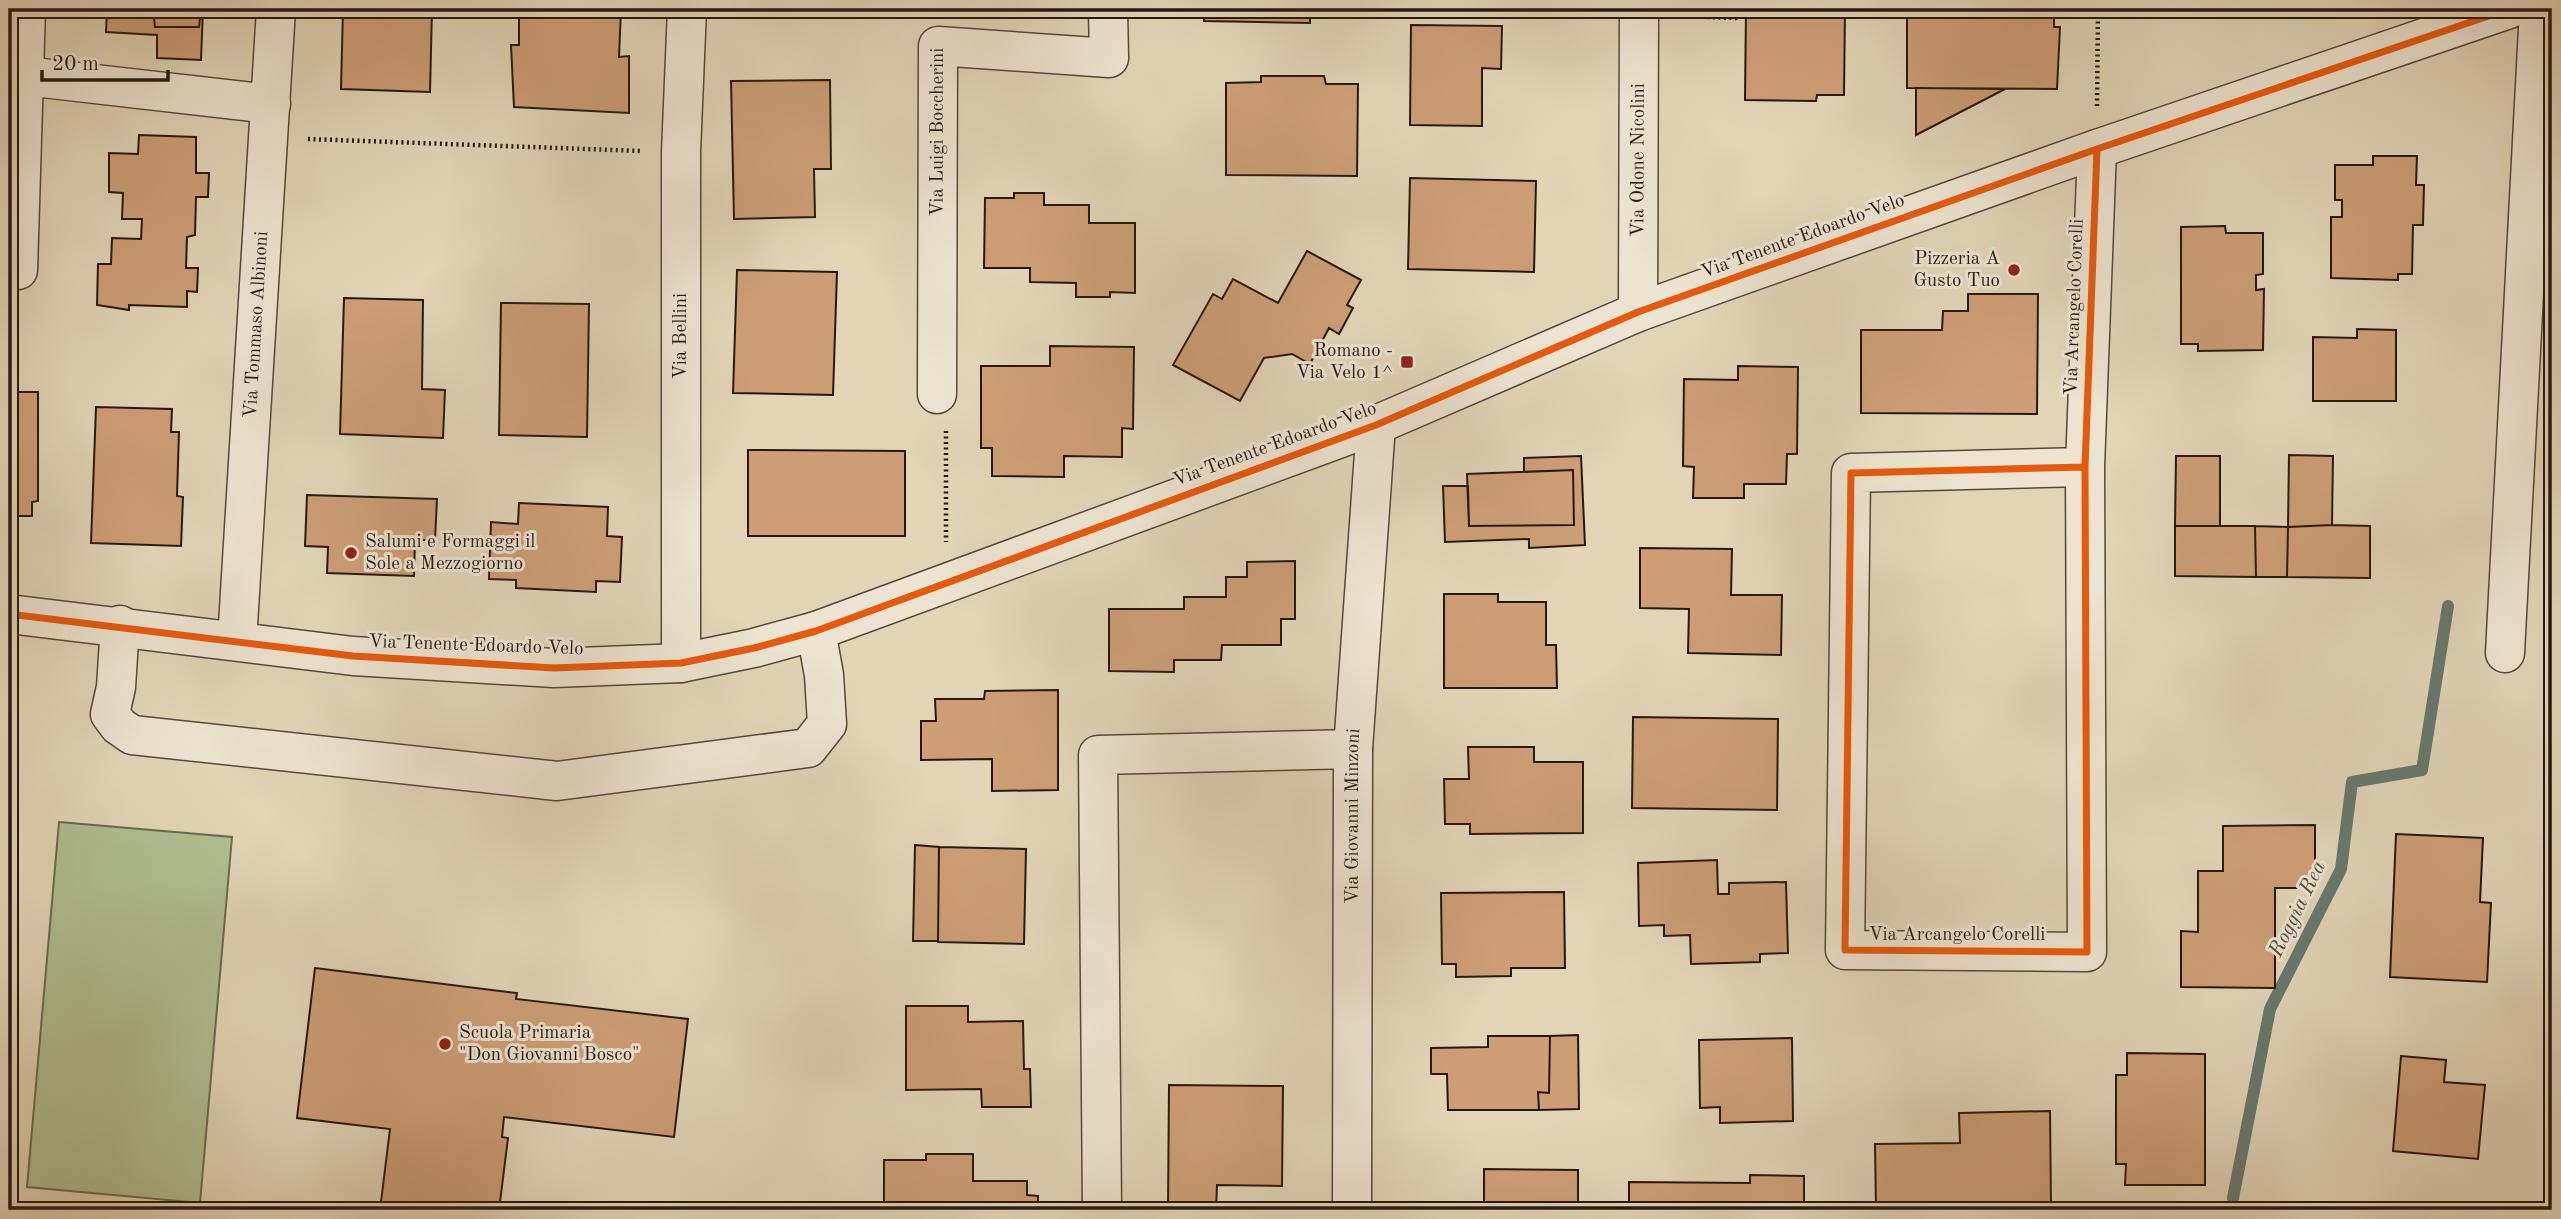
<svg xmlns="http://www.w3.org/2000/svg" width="2561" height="1219" font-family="'Old Standard TT',serif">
	<rect width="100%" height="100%" fill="#e1d5b6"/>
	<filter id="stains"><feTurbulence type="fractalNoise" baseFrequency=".00286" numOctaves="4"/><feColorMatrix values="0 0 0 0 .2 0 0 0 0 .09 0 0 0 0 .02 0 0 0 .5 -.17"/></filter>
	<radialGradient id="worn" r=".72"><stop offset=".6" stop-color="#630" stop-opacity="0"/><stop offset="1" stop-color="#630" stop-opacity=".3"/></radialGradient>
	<!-- green -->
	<path fill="#b0be90" stroke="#6b6b50" stroke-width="2" d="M59 822 232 837 200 1203 27 1187Z"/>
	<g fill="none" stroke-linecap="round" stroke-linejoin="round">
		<!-- stream -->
		<path stroke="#68796f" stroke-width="12" d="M2233 1198 2270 1009 2341 869 2352 782 2422 770 2448 606"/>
	</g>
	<!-- building -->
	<path fill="#cd9e76" stroke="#261811" stroke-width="2" d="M107 9H203L201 60 157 58V35L106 32Z
		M153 9H201L199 27H155Z
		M343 9H432L430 92 341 89Z
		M519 9H621L619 57 629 56V113L514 107 511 45H519Z
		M1204 9H1310V23L1204 21Z
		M1746 9H1845L1844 95H1817L1816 101 1745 100Z
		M2008 9H2054V27H2060L2057 89 1907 88V14L2008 13Z
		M1411 25 1502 26 1501 69 1482 68V126L1410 125Z
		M1261 76H1324L1326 84H1358L1357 176 1226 175V83L1261 82Z
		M830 80 831 169H814L815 217 734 219 731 81Z
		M1916 88 2005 89 1916 135Z
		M139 135 196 137V173H209L208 197H196L195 235 187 237 186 268H198L197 292 187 291V307L129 305V310L97 305 98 264H111L112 238 141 239 142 219H122L123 193 109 192V153L138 154Z
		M2373 156H2417L2416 185H2424L2423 225H2413L2412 274H2398V280L2331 278V217H2342V200H2335V165H2373Z
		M1410 178 1536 181 1534 272 1408 269Z
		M1014 193H1044V205H1089V223H1135V293L1110 292V297H1076V283L1030 282V268H984L985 198H1014Z
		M2225 226 2226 233H2263V274L2256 275V290L2264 289 2263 350 2198 351V344H2181V227Z
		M1307 251 1361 280 1347 305 1353 308 1339 334 1329 328 1310 364 1292 354 1264 358 1240 401 1173 365 1213 294 1222 299 1233 279 1278 303Z
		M737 270 837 272 833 395 733 393Z
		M1968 294H2038L2037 414 1861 413V330H1942L1943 311H1968Z
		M344 298 423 300 422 389 445 390 443 438 340 434Z
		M501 303 589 304 587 437 499 435Z
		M2357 329 2396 330V401H2313V337L2357 338Z
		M1050 346 1134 347 1133 429 1122 428V457L1064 456V477L992 476V448H981V366H1050Z
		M1738 366 1798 367 1797 454H1787L1786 484H1744V498H1693L1694 467 1683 466 1684 379 1738 380Z
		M9 392H38V501L32 502V516H9Z
		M96 407 172 409 171 432H179L177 496 183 497 181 546 91 543Z
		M748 450 905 451V536H748Z
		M2289 455 2333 456 2332 525 2288 527Z
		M1581 456 1585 545 1529 548V539L1445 542 1443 486H1468L1469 526 1574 525 1573 470 1524 472V458Z
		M2176 456H2220V526H2175Z
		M1573 470 1574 525 1469 526 1467 474Z
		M307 495 437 499 435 540H415L414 576 327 573 328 547 305 546Z
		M519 503 608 507 607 536 622 537 620 582 596 581V592L516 588V580L489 579 491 522 518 524Z
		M2332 525 2370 526V578L2287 577 2288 527Z
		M2175 526H2255L2256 577 2175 576Z
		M2255 526 2288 527 2287 577H2256Z
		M1640 548 1732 549 1731 595H1782L1781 655 1688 653 1689 609 1640 608Z
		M1295 561V619H1281V645H1222L1221 660H1174V672L1109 671V609H1184V597H1226V577H1247V562Z
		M1444 594H1498V602H1546V645H1556L1557 688H1444Z
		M1058 690V790L992 791V759L921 760V721H936L935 699H984L985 691Z
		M1633 717 1778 719 1777 810 1632 808Z
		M1468 747H1534V762H1583V833L1470 834V824H1445L1444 779H1469Z
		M2315 825V888H2275V988L2181 987V931L2198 932V871H2223V826Z
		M2396 834 2483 838 2480 902 2491 903 2487 982 2390 977Z
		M915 845 939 847 938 941H913Z
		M939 847 1026 849 1024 944 938 942Z
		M1717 860 1718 894H1729V883L1786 882 1788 953 1760 954V962L1691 964 1690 935 1664 936V925L1639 926 1638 863Z
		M1564 892 1565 968H1511V976L1456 977V964H1442L1441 893Z
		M9 893 16 894 9 1079Z
		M315 968 517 993 516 999 688 1019 674 1137 504 1117 502 1137 508 1138 499 1210H380L390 1129 297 1118Z
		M906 1006H968V1022L1023 1021 1024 1069H1030L1031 1107H982L981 1089 906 1090Z
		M1578 1035 1579 1109 1539 1110 1538 1092 1549 1093 1550 1036Z
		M1488 1036H1550L1549 1093 1538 1092 1539 1110H1448L1447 1074H1431V1048L1488 1047Z
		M1792 1038 1793 1121 1720 1123V1107L1700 1108 1699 1040Z
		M2127 1053 2205 1054V1185H2125L2126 1164H2116V1075H2127Z
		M2401 1056 2446 1060 2444 1082 2485 1085 2478 1159 2393 1151Z
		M1169 1085 1283 1086 1282 1186 1217 1185 1216 1210H1168Z
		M2050 1111 2051 1205 1971 1206V1210H1876L1875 1144 1960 1143 1959 1113Z
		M926 1154H973V1181H1027V1195L1038 1196V1210H884V1160H926Z
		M1484 1169 1578 1170V1210H1484Z
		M1750 1175 1804 1176V1210H1629V1182L1750 1183Z"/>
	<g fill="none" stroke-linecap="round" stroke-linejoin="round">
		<defs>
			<g id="minor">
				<path d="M25 76 271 104"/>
				<path d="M9 270H18L26 9"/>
				<path id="s1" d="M1638 312 1639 9"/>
				<path id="s2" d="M937 394 938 46 1109 58 1108 9"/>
				<path d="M2085 467 1851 473 1845 950 2087 952 2085 467 2097 149"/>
				<path d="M9 614 353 656 554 668 681 663 754 648 816 631 1376 425 1638 312 2097 149 2509 9"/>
				<path d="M120 625 116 687 110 714 119 726 132 735 557 781 808 748 827 724 824 675 816 631"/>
				<path id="s3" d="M237 641 276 9"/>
				<path d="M2505 653 2539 9"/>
				<path d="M681 663V152L687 9"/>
				<path d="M1102 1210 1098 755 1353 749"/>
				<path id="s4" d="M1352 1210 1353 749 1376 425"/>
			</g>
		</defs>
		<!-- minor casing -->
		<use href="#minor" stroke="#55473a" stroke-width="41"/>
		<!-- path -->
		<path stroke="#261811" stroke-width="4.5" stroke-dasharray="2 3.5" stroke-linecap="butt" d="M1680 16 1736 18V9
			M2097 106 2098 9
			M308 139 642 151
			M946 431V542"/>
		<!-- minor -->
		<use href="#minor" stroke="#ece4d0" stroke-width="38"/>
		<defs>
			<path id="cycleway" d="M2085 467 1851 473 1845 950 2087 952 2085 467 2097 149
				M9 614 353 656 554 668 681 663 754 648 816 631 1376 425 1638 312 2097 149 2509 9"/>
		</defs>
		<!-- cycleway casing -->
		<use href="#cycleway" stroke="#ece4d0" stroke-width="11"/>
		<!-- cycleway -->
		<use href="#cycleway" stroke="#e8590c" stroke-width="7"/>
	</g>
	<!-- markers -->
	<g fill="#8f2418" stroke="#ece4d0" stroke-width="2.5">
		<circle cx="2014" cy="270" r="7"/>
		<rect x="1400" y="355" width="14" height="14" rx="3.5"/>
		<circle cx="351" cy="553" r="7"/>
		<circle cx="445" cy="1044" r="7"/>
	</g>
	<g text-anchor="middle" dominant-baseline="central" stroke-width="6" stroke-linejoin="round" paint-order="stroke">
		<!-- street labels -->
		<g font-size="19" fill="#261811" stroke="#ece4d0">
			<text stroke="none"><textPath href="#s2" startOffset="262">Via Luigi Boccherini</textPath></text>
			<text stroke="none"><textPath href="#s1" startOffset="152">Via Odone Nicolini</textPath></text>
			<text transform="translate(1803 237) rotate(-20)">Via Tenente Edoardo Velo</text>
			<text transform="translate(2075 307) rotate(-88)">Via Arcangelo Corelli</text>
			<text stroke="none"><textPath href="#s3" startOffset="317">Via Tommaso Albinoni</textPath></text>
			<text transform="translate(681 336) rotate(-90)">Via Bellini</text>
			<text transform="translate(1275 445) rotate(-20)">Via Tenente Edoardo Velo</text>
			<text transform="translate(476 646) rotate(2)">Via Tenente Edoardo Velo</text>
			<text stroke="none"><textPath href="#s4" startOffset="394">Via Giovanni Minzoni</textPath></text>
			<text x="1957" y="935">Via Arcangelo Corelli</text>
		</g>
		<!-- poi labels -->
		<g font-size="19" fill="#261811" stroke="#ece4d0" text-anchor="end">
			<text x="2000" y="259">Pizzeria A<tspan x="2000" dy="22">Gusto Tuo</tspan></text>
			<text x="1393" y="351">Romano -<tspan x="1393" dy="22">Via Velo 1^</tspan></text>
			<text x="365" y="542" text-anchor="start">Salumi e Formaggi il<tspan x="365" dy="22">Sole a Mezzogiorno</tspan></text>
			<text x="459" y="1033" text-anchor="start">Scuola Primaria<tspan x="459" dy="22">"Don Giovanni Bosco"</tspan></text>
		</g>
		<!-- water labels -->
		<g font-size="21" font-style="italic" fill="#4c5048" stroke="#ece4d0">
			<text transform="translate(2298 909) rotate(-64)">Roggia Rea</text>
		</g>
	</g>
	<!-- margin -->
	<rect width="2561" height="1219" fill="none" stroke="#e1d5b6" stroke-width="35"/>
	<rect x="10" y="10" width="2540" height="1198" fill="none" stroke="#261811" stroke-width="3.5"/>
	<rect x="18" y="18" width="2526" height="1184" fill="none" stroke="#261811" stroke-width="2"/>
	<!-- scale -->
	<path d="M42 70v10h126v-10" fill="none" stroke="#261811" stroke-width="3.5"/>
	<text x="52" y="70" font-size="21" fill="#261811" stroke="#ece4d0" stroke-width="5" paint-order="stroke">20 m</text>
	<rect width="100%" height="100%" filter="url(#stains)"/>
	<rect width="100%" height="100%" fill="url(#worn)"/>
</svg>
